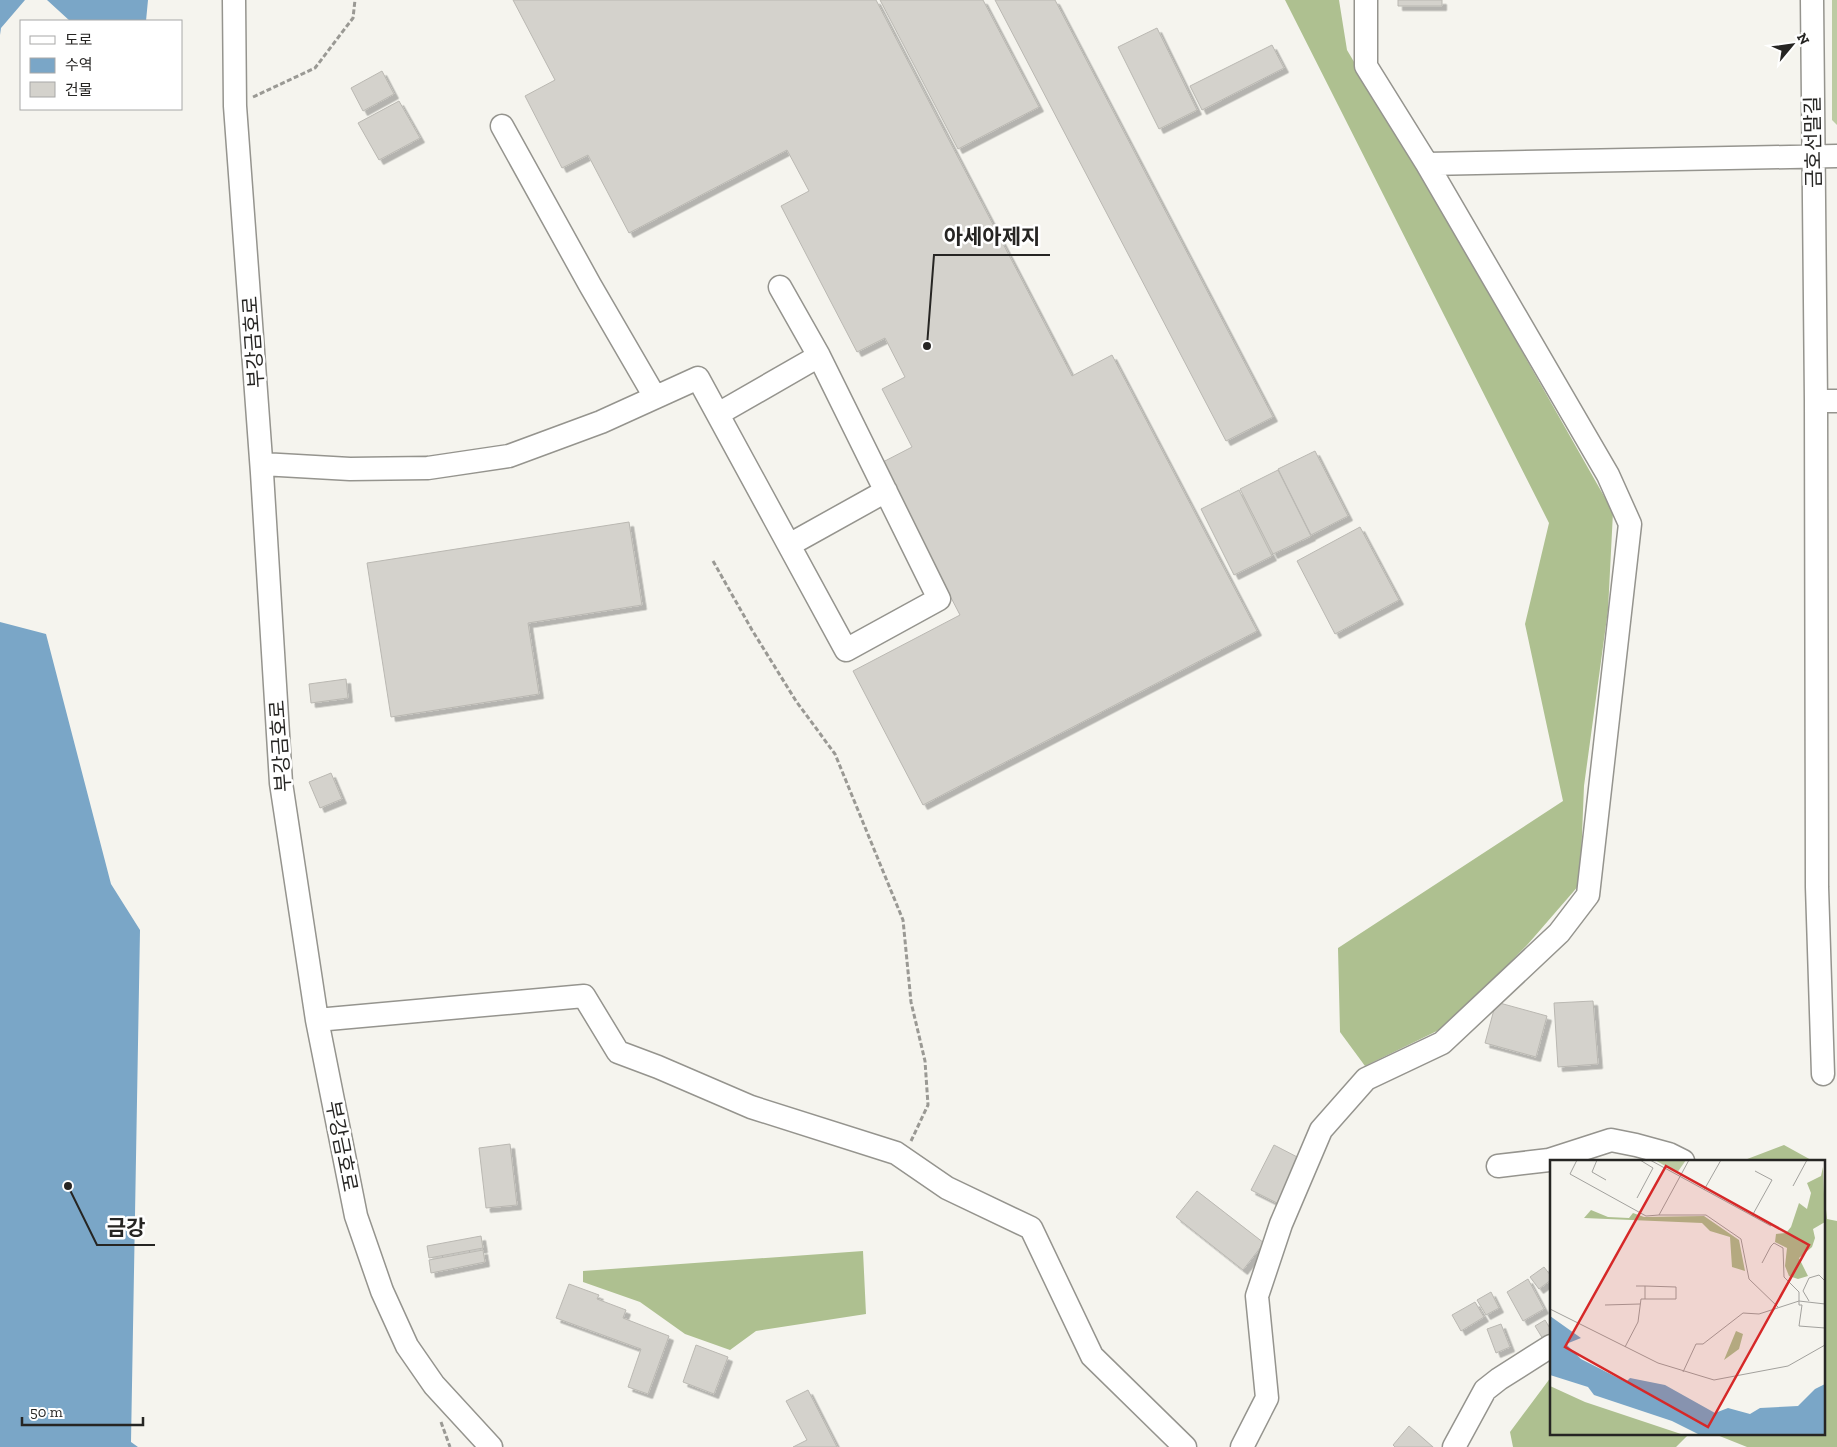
<svg xmlns="http://www.w3.org/2000/svg" width="1837" height="1447" font-family="'Zilla Slab','Noto Sans KR',serif">
	<defs>
		<filter id="shadow"><feDropShadow dx="4.5" dy="4.5" stdDeviation="0" flood-color="#0004"/></filter>
	</defs>
	<rect width="100%" height="100%" fill="#f5f4ee"/>
	<!-- green -->
	<path fill="#bccba3" d="M1832 0H1837V125L1832 120Z"/>
	<!-- forest -->
	<path fill="#aec090" d="M1285 0H1339L1347 50 1444 214 1613 512 1608 610 1584 786 1580 884 1528 944 1496 977 1439 1030 1365 1066 1340 1032 1338 948 1563 801 1525 624 1549 523Z
		M1784 1145 1813 1161H1742Z
		M1823 1181 1827 1219 1837 1221V1447H1747L1712 1433H1823Z
		M863 1251 866 1314 756 1331 730 1350 685 1334 640 1302 583 1282V1271Z
		M1551 1377V1433H1690L1676 1447H1513L1510 1432Z"/>
	<!-- water -->
	<path fill="#7aa6c7" d="M0 0H25L1 28 0 35Z
		M47 0H148L146 21H70Z
		M0 622 46 634 111 884 140 930 131 1442 138 1447H0Z"/>
	<!-- building -->
	<path fill="#d4d2cc" stroke="#bab8b2" filter="url(#shadow)" d="M513 0H876L1072 376 1112 355 1257 631 923 805 853 671 960 615 881 463 912 447 882 389 905 377 885 338 857 352 781 206 809 191 787 150 629 233 588 155 562 168 525 96 555 80Z
		M880 0H983L1039 107 958 149Z
		M995 0H1055L1273 417 1226 441Z
		M1398 0H1442V6H1398Z
		M1157 28 1197 110 1159 129 1118 47Z
		M1272 45 1284 68 1202 110 1190 86Z
		M382 71 394 94 363 111 351 88Z
		M399 101 420 138 379 160 358 123Z
		M1315 451 1348 516 1311 535 1278 469Z
		M1278 470 1311 536 1273 554 1240 489Z
		M1239 490 1272 556 1234 575 1201 509Z
		M629 522 642 605 528 623 539 694 391 717 367 563Z
		M1360 527 1399 600 1335 634 1297 561Z
		M346 679 348 698 311 703 309 684Z
		M331 773 342 799 320 808 309 782Z
		M1593 1001 1598 1064 1558 1067 1554 1003Z
		M1496 1002 1547 1016 1536 1057 1485 1043Z
		M510 1144 517 1205 486 1208 479 1148Z
		M1274 1145 1303 1160 1281 1205 1251 1190Z
		M1197 1191 1264 1243 1243 1270 1176 1217Z
		M481 1236 483 1248 429 1258 427 1246Z
		M483 1250 485 1262 431 1273 429 1260Z
		M1544 1267 1551 1276V1280L1539 1289 1530 1277Z
		M1528 1279 1544 1309 1523 1321 1507 1292Z
		M569 1284 599 1295 597 1299 626 1310 623 1318 669 1336 648 1394 628 1387 641 1349 556 1318Z
		M1491 1292 1499 1308 1486 1315 1477 1300Z
		M1475 1302 1484 1317 1461 1331 1452 1315Z
		M1545 1320 1551 1330V1341L1546 1344 1535 1326Z
		M1501 1324 1510 1347 1496 1353 1487 1329Z
		M696 1345 728 1357 714 1394 683 1382Z
		M808 1390 837 1447H793L807 1440 786 1401Z
		M1409 1426 1433 1447H1395L1393 1445Z"/>
	<g fill="none" stroke-linecap="round" stroke-linejoin="round">
		<defs>
			<path id="minor" d="M234 0 235 106 262 473 281 783 317 1020 356 1216 382 1291 407 1346 434 1385 491 1447
				M1366 0V66L1427 164 1837 156
				M1812 0 1816 401 1817 887 1823 1074
				M502 126 590 285 655 397
				M1816 401H1837
				M718 414 819 356 780 287
				M262 464 350 469 428 468 509 456 601 422 698 378 846 650 939 599 819 356
				M789 545 886 491
				M317 1020 584 996 618 1052 658 1067 751 1107 896 1153 947 1188 1031 1228 1092 1356 1185 1447
				M1498 1166 1549 1160 1611 1140 1636 1145 1669 1154 1683 1161
				M1242 1447 1267 1398 1257 1296 1281 1224 1321 1130 1366 1079 1442 1043 1559 933 1588 895 1630 524 1608 475 1427 164
				M1454 1447 1485 1390 1499 1379 1551 1346"/>
		</defs>
		<!-- minor casing -->
		<use href="#minor" stroke="#95948e" stroke-width="25"/>
		<!-- path -->
		<path stroke="#9a9994" stroke-width="3" stroke-dasharray="5 2.5" stroke-linecap="butt" d="M253 97 315 68 353 18 355 0
			M713 561 752 630 796 701 835 754 903 920 911 1002 925 1061 928 1105 911 1141
			M441 1422 450 1447"/>
		<!-- minor -->
		<use href="#minor" stroke="#fff" stroke-width="22"/>
	</g>
	<g text-anchor="middle" dominant-baseline="central" stroke-width="5" stroke-linejoin="round" paint-order="stroke">
		<!-- street labels -->
		<g font-size="20" fill="#262523" stroke="#fff">
			<text transform="translate(1813 142) rotate(-91)">금호선말길</text>
			<text transform="translate(253 342) rotate(-94)">부강금호로</text>
			<text transform="translate(280 746) rotate(-94)">부강금호로</text>
			<text transform="translate(342 1146) rotate(79)">부강금호로</text>
		</g>
	</g>
	<!-- overview -->
	<g transform="translate(1550 1160)">
		<rect width="275" height="275" fill="#f5f4ee"/>
		<path d="M105 0H136L127 13Z" fill="#bccba3"/>
		<path d="M273 7 275 62 263 69 265 78 262 87 249 98 258 116 248 119 239 116 235 106 237 88 225 82 226 74 236 73 241 67 249 43 257 49 261 33 257 23 271 16ZM41 50 58 57 79 58 83 53 94 57 154 56 189 80 195 111 182 107 180 77 160 71 152 63 34 58ZM186 171 193 174 189 189 174 200ZM0 226 35 242 134 275H0Z" fill="#aec090"/>
		<path d="M0 156 31 178 16 184 31 199 76 222 80 218 115 225 165 253 178 248 200 254 210 248 248 246 265 229 275 224V275H150L122 261 44 235 38 227 0 215Z" fill="#7aa6c7"/>
		<path fill="none" stroke="#a2a19d" stroke-width="1" d="M27 0 20 14 96 56 109 55 139 0M47 0 42 12 56 20M100 0 221 66M243 26 257 0M154 30 171 0M87 38 103 8 90 0M109 55H156L191 79 199 119 228 147M202 56 222 20 205 11M212 103 221 86 224 83 233 88 234 117 249 132V145H252L249 166 275 168M86 126H95V139M259 141 253 131 259 118 269 115 275 121M55 145 90 144M0 149 108 203 164 220 238 206 275 185M75 187 88 162 91 139H126V127L95 126M133 212 146 184H153L193 153 209 154 249 141 275 144"/>
		<path fill="#d62828" fill-opacity="0.15" stroke="#d62828" stroke-width="2.5" d="M116 6 259 85 158 267 15 187Z"/>
		<rect width="275" height="275" fill="none" stroke="#262523" stroke-width="2.5"/>
	</g>
	<!-- callouts -->
	<path fill="none" stroke="#262523" stroke-width="2" d="M927 346L934 255H1050M68 1186L97 1245H155"/>
	<g fill="#262523" stroke="#fff" stroke-width="2">
		<circle cx="927" cy="346" r="5"/>
		<circle cx="68" cy="1186" r="5"/>
	</g>
	<g font-size="21" text-anchor="middle" font-weight="bold" fill="#262523" stroke="#fff" stroke-width="5" stroke-linejoin="round" paint-order="stroke">
		<text x="992" y="244">아세아제지</text>
		<text x="126" y="1235">금강</text>
	</g>
	<!-- legend -->
	<rect x="20" y="20" width="162" height="90" fill="#ffffff" stroke="#a8a8a7"/>
	<rect x="30" y="36" width="25" height="8" fill="#ffffff" stroke="#a8a8a7"/>
	<text x="65" y="45" font-size="15" fill="#262523">도로</text>
	<rect x="30" y="58" width="25" height="15" fill="#7aa6c7" stroke="#a8a8a7"/>
	<text x="65" y="70" font-size="15" fill="#262523">수역</text>
	<rect x="30" y="82" width="25" height="15" fill="#d4d2cc" stroke="#a8a8a7"/>
	<text x="65" y="95" font-size="15" fill="#262523">건물</text>
	<!-- north arrow -->
	<g transform="translate(1792 45) rotate(61)" stroke="#ffffff" stroke-width="4" paint-order="stroke">
	<path d="M0-4L9 19L0 12L-9 19Z" fill="#262523"/>
	<text y="-8" font-size="14" font-weight="bold" text-anchor="middle" fill="#262523">N</text>
	</g>
	<!-- scale -->
	<path d="M22 1417v8h121v-8" fill="none" stroke="#262523" stroke-width="2.5"/>
	<text x="30" y="1417" font-size="15" fill="#262523" stroke="#ffffff" stroke-width="4" paint-order="stroke">50 m</text>
</svg>
